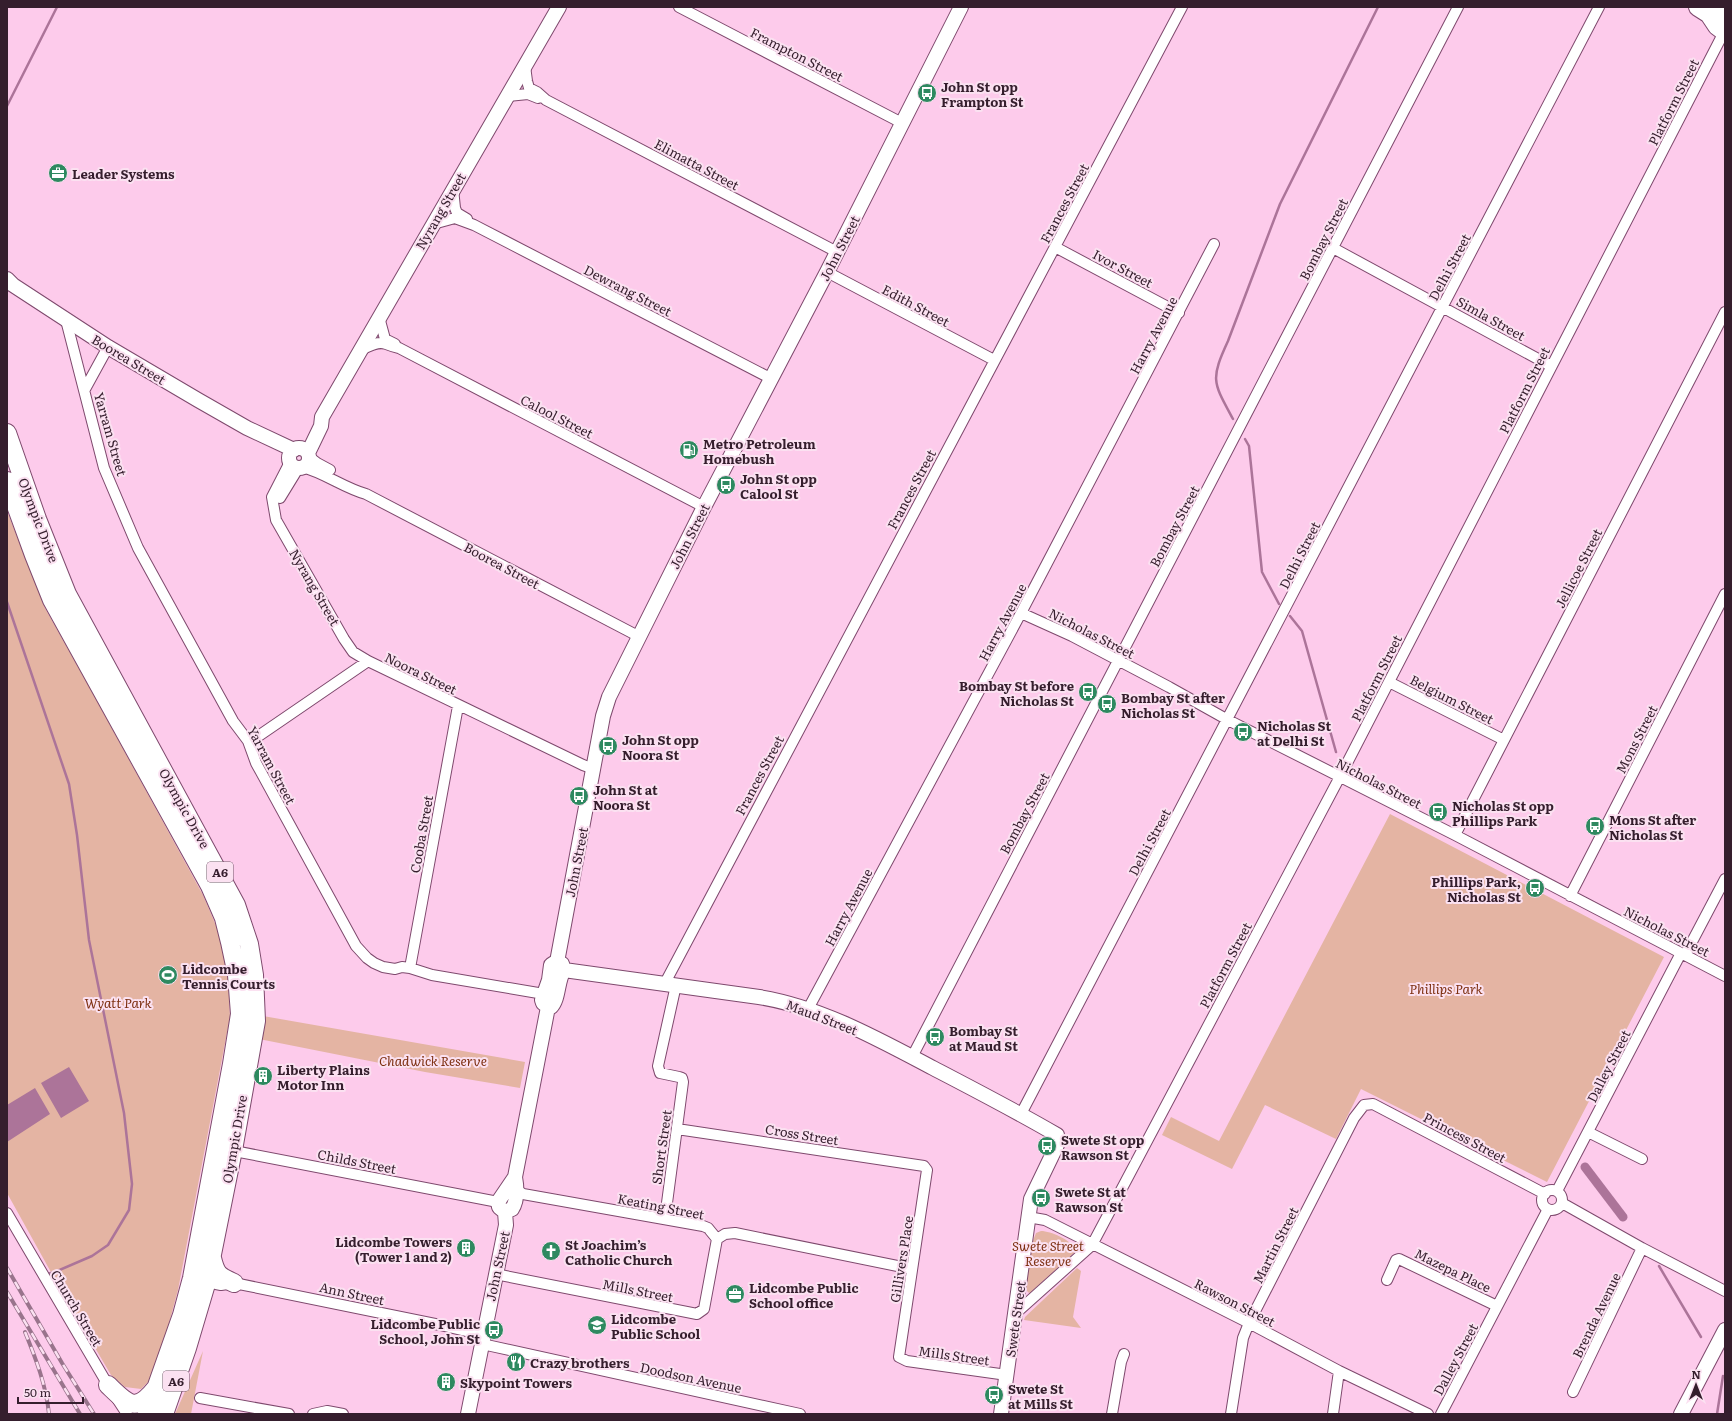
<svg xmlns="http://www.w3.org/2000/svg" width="1732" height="1421" font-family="Literata,serif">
	<rect width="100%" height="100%" fill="#fdcbeb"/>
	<!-- green -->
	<path fill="#e4b4a3" d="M7 511 45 608 92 692 203 895 220 935 228 974 230 1017 178 1290 155 1375 141 1389 125 1387 111 1375 57 1283 7 1193Z
		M1390 814 1664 957 1547 1182 1361 1089 1336 1139 1265 1105 1232 1169 1162 1135 1171 1117 1219 1141Z
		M263 1016 525 1062 520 1088 425 1072 259 1039Z
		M1041 1231C1051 1231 1070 1240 1075 1248V1252L1031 1292 1029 1293 1025 1289 1032 1243 1036 1233Z
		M1077 1268 1081 1271 1073 1317 1081 1328 1024 1320 1025 1317Z
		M203 1351 191 1414H175Z"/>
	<!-- water -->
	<path fill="#ac7499" d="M69 1067 89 1101 61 1118 41 1083Z
		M35 1088 50 1114 7 1142V1105Z"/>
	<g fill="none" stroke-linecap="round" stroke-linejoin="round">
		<!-- stream -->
		<path stroke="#ac7499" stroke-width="2.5" d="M7 106 57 7
			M1233 419C1213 382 1210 380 1228 341L1280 204 1378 7
			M1245 439 1249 446 1262 572 1279 604
			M7 602 69 784 77 835 89 940 124 1113 132 1184 129 1210 108 1245 92 1256 55 1272 47 1274
			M1290 616 1302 631 1336 752
			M1659 1266 1701 1337
			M1717 1414 1723 1376"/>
		<!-- canal -->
		<path stroke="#ac7499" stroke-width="9" d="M1585 1167 1623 1217"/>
		<defs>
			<path id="street" d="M679 7 902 123
				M525 66 527 81 529 88 537 92 546 100 837 252
				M508 96 528 94 538 98
				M453 189 455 208 457 213 467 219
				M433 224 455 218 474 225 770 378
				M1055 247 1179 313
				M1333 248 1551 366
				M827 272 994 360
				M379 317 385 339 395 344
				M66 320 104 468 138 548 233 721 248 741 256 763 356 946 367 958 374 963 383 967 395 969 402 967 410 968 432 975 544 994
				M361 350C369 346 378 341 386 344 391 346 394 347 399 348L704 507
				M85 389 108 347
				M308 456 317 463 330 470
				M290 462 272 497 276 520 344 639 353 652 368 661
				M302 467C325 473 344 488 366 494L638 636
				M280 498 299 467
				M1021 613 1072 636 1169 687 1228 720 1455 835 1725 976
				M1389 682 1504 740
				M248 741 257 737 368 661 583 765 594 769
				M1455 835 1725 312
				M1570 896 1725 594
				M1685 955 1725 879
				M410 968 458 706
				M665 983 1182 7
				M808 1009 1021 613 1214 244
				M912 1057 1458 7
				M1021 1114 1599 7
				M677 1129 924 1166 927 1170 899 1357 907 1361 1007 1375
				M1588 1132 1642 1159
				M229 1150 498 1202
				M517 1190 523 1194 703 1226 708 1228 717 1239
				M1542 1200a10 10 0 1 1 20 0a10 10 0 1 1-20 0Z
				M1557 1191 1681 953
				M1562 1203 1642 1248 1725 1291
				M7 1213 108 1385 127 1414
				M1028 1217 1045 1220 1249 1323 1339 1371 1428 1414
				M665 1218 683 1082 682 1078 679 1077 660 1073 658 1066 676 985
				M717 1239 725 1234 735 1233 912 1269
				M495 1274 697 1314 704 1309 717 1239
				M1387 1280 1396 1260 1399 1259 1497 1306
				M216 1284 221 1285 234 1283 440 1325 483 1335
				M1016 1313 1092 1245 1344 769 1725 30
				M482 1344 800 1414
				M1573 1392 1642 1248
				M200 1398 289 1414
				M313 1414 327 1411 343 1414
				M1112 1414 1121 1362 1124 1354
				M1231 1414 1243 1338 1249 1323 1354 1118 1364 1105 1373 1104 1545 1194
				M1333 1414 1339 1371
				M1441 1414 1548 1209"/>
			<path id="secondary" d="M7 279 13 285 108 347 198 400 247 428 294 450
				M289 458a10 10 0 1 1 20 0a10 10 0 1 1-20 0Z
				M308 453 321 426 322 417 559 7
				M557 962 603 716 609 697 704 507 827 272 961 7
				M554 963 562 964 564 970C557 981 559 999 551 1007H548L543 1003 542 1000 549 980 551 965Z
				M564 970 759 997C821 1007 878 1039 933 1068 975 1090 1016 1111 1057 1135V1145L1031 1199 1001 1414
				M515 1177C517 1188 518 1200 512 1209L505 1212 499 1207 498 1202 515 1177 548 1007
				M468 1414 506 1225 505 1212
				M1681 1414 1725 1330"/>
			<path id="highway" d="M1698 7 1709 14 1725 17
				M1709 14 1717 26 1725 32
				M7 433 37 519 67 594 236 905 249 944 254 975 256 1021 233 1150 206 1284 187 1348 164 1414
				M7 481 34 555 52 600 210 886 224 918 230 942 237 975 240 1014 232 1064 192 1278 182 1315 147 1414
				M212 1258C216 1275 219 1276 234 1283
				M108 1385C128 1404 135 1414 156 1388"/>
		</defs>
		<!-- street casing -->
		<use href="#street" stroke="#7e496d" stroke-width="12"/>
		<!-- secondary casing -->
		<use href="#secondary" stroke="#7e496d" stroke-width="16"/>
		<!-- highway casing -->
		<use href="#highway" stroke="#7e496d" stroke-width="20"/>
		<!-- street -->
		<use href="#street" stroke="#fff" stroke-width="10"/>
		<!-- secondary -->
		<use href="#secondary" stroke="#fff" stroke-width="14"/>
		<!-- highway -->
		<use href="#highway" stroke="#fff" stroke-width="18"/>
		<defs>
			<path id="rail" d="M7 1268 62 1363 94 1414
				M7 1292 80 1414
				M25 1332C36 1359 46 1385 49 1414"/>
		</defs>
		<!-- rail casing -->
		<use href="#rail" stroke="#99748c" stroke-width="4"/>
		<!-- rail -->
		<use href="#rail" stroke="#fbe1f1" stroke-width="2.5" stroke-dasharray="8" stroke-linecap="butt"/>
	</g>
	<!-- icons -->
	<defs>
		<symbol id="bus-disc" viewBox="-11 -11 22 22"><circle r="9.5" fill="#2e8960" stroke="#fbe1f1"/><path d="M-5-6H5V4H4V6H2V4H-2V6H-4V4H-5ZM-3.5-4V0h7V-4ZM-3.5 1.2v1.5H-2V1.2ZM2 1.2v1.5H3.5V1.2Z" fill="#fff"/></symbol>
		<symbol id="office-disc" viewBox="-11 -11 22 22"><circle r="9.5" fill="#2e8960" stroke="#fbe1f1"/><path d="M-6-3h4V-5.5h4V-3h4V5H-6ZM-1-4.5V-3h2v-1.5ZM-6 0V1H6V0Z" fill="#fff"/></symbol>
		<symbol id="fuel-disc" viewBox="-11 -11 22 22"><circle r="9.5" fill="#2e8960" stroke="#fbe1f1"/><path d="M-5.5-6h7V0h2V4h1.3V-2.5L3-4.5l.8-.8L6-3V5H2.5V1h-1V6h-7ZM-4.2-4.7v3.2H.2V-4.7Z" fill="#fff"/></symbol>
		<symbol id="stadium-disc" viewBox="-11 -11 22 22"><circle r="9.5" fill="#2e8960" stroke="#fbe1f1"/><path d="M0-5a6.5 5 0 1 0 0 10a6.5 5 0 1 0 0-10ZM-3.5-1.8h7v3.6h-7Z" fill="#fff"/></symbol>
		<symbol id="building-disc" viewBox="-11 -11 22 22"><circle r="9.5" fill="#2e8960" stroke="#fbe1f1"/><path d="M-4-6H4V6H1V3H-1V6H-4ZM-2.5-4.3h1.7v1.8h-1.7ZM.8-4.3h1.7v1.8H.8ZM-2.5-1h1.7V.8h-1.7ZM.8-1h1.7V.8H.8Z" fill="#fff"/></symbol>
		<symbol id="church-disc" viewBox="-11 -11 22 22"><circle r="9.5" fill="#2e8960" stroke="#fbe1f1"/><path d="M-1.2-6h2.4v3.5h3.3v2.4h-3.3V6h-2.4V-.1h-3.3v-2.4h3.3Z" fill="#fff"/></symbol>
		<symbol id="school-disc" viewBox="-11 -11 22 22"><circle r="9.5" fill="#2e8960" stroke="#fbe1f1"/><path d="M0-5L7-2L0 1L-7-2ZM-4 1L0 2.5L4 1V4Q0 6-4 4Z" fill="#fff"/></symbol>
		<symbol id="restaurant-disc" viewBox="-11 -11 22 22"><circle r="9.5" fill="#2e8960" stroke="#fbe1f1"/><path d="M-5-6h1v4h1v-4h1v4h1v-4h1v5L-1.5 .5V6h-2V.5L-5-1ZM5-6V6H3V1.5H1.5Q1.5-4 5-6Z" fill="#fff"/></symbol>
	</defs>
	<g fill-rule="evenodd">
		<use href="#bus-disc" x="916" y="82" width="22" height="22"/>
		<use href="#office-disc" x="47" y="162" width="22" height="22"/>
		<use href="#fuel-disc" x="678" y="439" width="22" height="22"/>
		<use href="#bus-disc" x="715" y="474" width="22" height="22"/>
		<use href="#bus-disc" x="1077" y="681" width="22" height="22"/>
		<use href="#bus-disc" x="1096" y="693" width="22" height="22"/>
		<use href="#bus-disc" x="1232" y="721" width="22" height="22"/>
		<use href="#bus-disc" x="597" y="735" width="22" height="22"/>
		<use href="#bus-disc" x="568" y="785" width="22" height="22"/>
		<use href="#bus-disc" x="1427" y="801" width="22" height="22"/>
		<use href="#bus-disc" x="1584" y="815" width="22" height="22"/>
		<use href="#bus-disc" x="1524" y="877" width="22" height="22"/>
		<use href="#stadium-disc" x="157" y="964" width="22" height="22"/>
		<use href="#bus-disc" x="924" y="1026" width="22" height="22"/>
		<use href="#building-disc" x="252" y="1065" width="22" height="22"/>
		<use href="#bus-disc" x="1036" y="1135" width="22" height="22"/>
		<use href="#bus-disc" x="1030" y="1187" width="22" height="22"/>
		<use href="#building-disc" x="455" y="1237" width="22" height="22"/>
		<use href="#church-disc" x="540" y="1240" width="22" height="22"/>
		<use href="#office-disc" x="724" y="1283" width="22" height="22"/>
		<use href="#school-disc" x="586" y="1314" width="22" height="22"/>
		<use href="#bus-disc" x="483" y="1319" width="22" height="22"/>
		<use href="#restaurant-disc" x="505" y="1351" width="22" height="22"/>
		<use href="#building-disc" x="435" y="1371" width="22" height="22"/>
		<use href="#bus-disc" x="983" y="1384" width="22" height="22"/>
	</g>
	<g text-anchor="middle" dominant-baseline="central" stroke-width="4" stroke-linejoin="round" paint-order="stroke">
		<!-- shield labels -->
		<g fill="#fbe1f1" stroke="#705868" stroke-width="1">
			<rect x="207" y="862" width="26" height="20" rx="3"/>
			<rect x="163" y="1371" width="26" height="20" rx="3"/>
		</g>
		<g font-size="12" font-weight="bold" fill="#351e2d">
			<text x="220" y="872">A6</text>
			<text x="176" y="1381">A6</text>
		</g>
		<!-- street labels -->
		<g font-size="13" fill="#351e2d" stroke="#fbe1f1">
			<text transform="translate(797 54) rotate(27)">Frampton Street</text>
			<text transform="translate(1673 102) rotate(-63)">Platform Street</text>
			<text transform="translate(697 164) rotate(28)">Elimatta Street</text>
			<text transform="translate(1064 203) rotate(-62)">Frances Street</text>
			<text transform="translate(440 211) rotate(-60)">Nyrang Street</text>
			<text transform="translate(1323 239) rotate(-63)">Bombay Street</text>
			<text transform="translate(839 248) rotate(-63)">John Street</text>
			<text transform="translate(1449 267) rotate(-62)">Delhi Street</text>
			<text transform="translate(1123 268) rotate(28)">Ivor Street</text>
			<text transform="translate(628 290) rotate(27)">Dewrang Street</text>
			<text transform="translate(916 305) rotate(28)">Edith Street</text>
			<text transform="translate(1491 318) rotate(29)">Simla Street</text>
			<text transform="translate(1153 335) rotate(-62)">Harry Avenue</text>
			<text transform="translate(129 359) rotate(31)">Boorea Street</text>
			<text transform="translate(1524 390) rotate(-63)">Platform Street</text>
			<text transform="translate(557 416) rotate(27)">Calool Street</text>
			<text transform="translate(111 434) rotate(74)">Yarram Street</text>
			<text transform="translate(911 489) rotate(-62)">Frances Street</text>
			<text transform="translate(39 520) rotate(69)">Olympic Drive</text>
			<text transform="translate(1174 526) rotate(-62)">Bombay Street</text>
			<text transform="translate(689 536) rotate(-63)">John Street</text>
			<text transform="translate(1299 555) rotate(-63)">Delhi Street</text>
			<text transform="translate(502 565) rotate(28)">Boorea Street</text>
			<text transform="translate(1578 568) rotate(-63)">Jellicoe Street</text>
			<text transform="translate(315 587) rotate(60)">Nyrang Street</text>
			<text transform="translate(1002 622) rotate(-62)">Harry Avenue</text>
			<text transform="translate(1092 633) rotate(27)">Nicholas Street</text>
			<text transform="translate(421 673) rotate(26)">Noora Street</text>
			<text transform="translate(1376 678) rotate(-63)">Platform Street</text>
			<text transform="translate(1452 699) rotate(27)">Belgium Street</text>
			<text transform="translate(1636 739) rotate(-63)">Mons Street</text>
			<text transform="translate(272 765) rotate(62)">Yarram Street</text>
			<text transform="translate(759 775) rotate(-62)">Frances Street</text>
			<text transform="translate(1379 783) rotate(27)">Nicholas Street</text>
			<text transform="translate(185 808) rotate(61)">Olympic Drive</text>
			<text transform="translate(1024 813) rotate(-62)">Bombay Street</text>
			<text transform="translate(421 834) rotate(-80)">Cooba Street</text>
			<text transform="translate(1149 842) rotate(-62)">Delhi Street</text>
			<text transform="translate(576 862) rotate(-79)">John Street</text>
			<text transform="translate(848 907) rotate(-62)">Harry Avenue</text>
			<text transform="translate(1667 931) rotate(27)">Nicholas Street</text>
			<text transform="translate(1225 965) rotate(-62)">Platform Street</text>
			<text transform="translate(822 1017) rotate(21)">Maud Street</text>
			<text transform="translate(1608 1066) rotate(-63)">Dalley Street</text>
			<text transform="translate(802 1134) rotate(9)">Cross Street</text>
			<text transform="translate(1465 1137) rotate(28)">Princess Street</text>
			<text transform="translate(234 1139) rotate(-80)">Olympic Drive</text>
			<text transform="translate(661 1147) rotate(-82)">Short Street</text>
			<text transform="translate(357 1161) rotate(11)">Childs Street</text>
			<text transform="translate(661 1206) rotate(11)">Keating Street</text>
			<text transform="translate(1275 1245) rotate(-63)">Martin Street</text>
			<text transform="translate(901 1259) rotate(-81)">Gillivers Place</text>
			<text transform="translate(497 1266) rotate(-78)">John Street</text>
			<text transform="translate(1453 1270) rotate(26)">Mazepa Place</text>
			<text transform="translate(638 1290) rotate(11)">Mills Street</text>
			<text transform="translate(352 1293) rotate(12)">Ann Street</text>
			<text transform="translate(1235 1302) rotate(27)">Rawson Street</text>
			<text transform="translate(77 1308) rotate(59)">Church Street</text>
			<text transform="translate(1596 1315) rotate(-64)">Brenda Avenue</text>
			<text transform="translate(1015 1319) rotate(-82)">Swete Street</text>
			<text transform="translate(954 1355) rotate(8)">Mills Street</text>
			<text transform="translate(1455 1359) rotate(-62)">Dalley Street</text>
			<text transform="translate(691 1377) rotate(12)">Doodson Avenue</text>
		</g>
		<!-- poi labels -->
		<g font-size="13" font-weight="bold" fill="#351e2d" stroke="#fbe1f1" text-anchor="start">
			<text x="941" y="86">John St opp<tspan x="941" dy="15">Frampton St</tspan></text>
			<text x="72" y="173">Leader Systems</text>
			<text x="703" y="443">Metro Petroleum<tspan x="703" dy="15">Homebush</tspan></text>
			<text x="740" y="478">John St opp<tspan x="740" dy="15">Calool St</tspan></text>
			<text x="1074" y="685" text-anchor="end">Bombay St before<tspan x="1074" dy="15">Nicholas St</tspan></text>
			<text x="1121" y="697">Bombay St after<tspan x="1121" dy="15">Nicholas St</tspan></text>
			<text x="1257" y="725">Nicholas St<tspan x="1257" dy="15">at Delhi St</tspan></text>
			<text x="622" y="739">John St opp<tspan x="622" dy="15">Noora St</tspan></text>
			<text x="593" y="789">John St at<tspan x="593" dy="15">Noora St</tspan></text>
			<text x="1452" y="805">Nicholas St opp<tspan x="1452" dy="15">Phillips Park</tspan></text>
			<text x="1609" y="819">Mons St after<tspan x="1609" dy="15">Nicholas St</tspan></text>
			<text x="1521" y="881" text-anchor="end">Phillips Park,<tspan x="1521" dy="15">Nicholas St</tspan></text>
			<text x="182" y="968">Lidcombe<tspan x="182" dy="15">Tennis Courts</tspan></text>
			<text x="949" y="1030">Bombay St<tspan x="949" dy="15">at Maud St</tspan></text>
			<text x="277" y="1069">Liberty Plains<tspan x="277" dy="15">Motor Inn</tspan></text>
			<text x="1061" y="1139">Swete St opp<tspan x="1061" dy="15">Rawson St</tspan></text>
			<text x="1055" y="1191">Swete St at<tspan x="1055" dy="15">Rawson St</tspan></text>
			<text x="452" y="1241" text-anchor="end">Lidcombe Towers<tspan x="452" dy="15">(Tower 1 and 2)</tspan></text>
			<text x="565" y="1244">St Joachim’s<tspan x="565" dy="15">Catholic Church</tspan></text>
			<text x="749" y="1287">Lidcombe Public<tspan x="749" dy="15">School office</tspan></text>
			<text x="611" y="1318">Lidcombe<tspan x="611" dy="15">Public School</tspan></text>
			<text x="480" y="1323" text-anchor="end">Lidcombe Public<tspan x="480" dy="15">School, John St</tspan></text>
			<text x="530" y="1362">Crazy brothers</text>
			<text x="460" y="1382">Skypoint Towers</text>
			<text x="1008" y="1388">Swete St<tspan x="1008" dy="15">at Mills St</tspan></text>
		</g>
		<!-- park labels -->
		<g font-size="13" font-style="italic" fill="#7d2f10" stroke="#fbe1f1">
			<text x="1446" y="988">Phillips Park</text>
			<text x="118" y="1002">Wyatt Park</text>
			<text x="433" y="1060">Chadwick Reserve</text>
			<text x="1048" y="1245">Swete Street<tspan x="1048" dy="15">Reserve</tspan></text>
		</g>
	</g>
	<!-- border -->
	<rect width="1732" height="1421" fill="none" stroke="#351e2d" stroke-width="16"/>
	<!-- north arrow -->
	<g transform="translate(1696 1385)" stroke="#fbe1f1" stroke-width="3" paint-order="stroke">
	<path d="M0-3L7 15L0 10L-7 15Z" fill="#351e2d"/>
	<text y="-6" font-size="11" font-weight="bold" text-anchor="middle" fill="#351e2d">N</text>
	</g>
	<!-- scale -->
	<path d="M18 1397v6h65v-6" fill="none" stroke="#351e2d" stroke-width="2"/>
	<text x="24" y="1397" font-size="12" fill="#351e2d" stroke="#fbe1f1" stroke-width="3" paint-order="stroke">50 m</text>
</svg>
